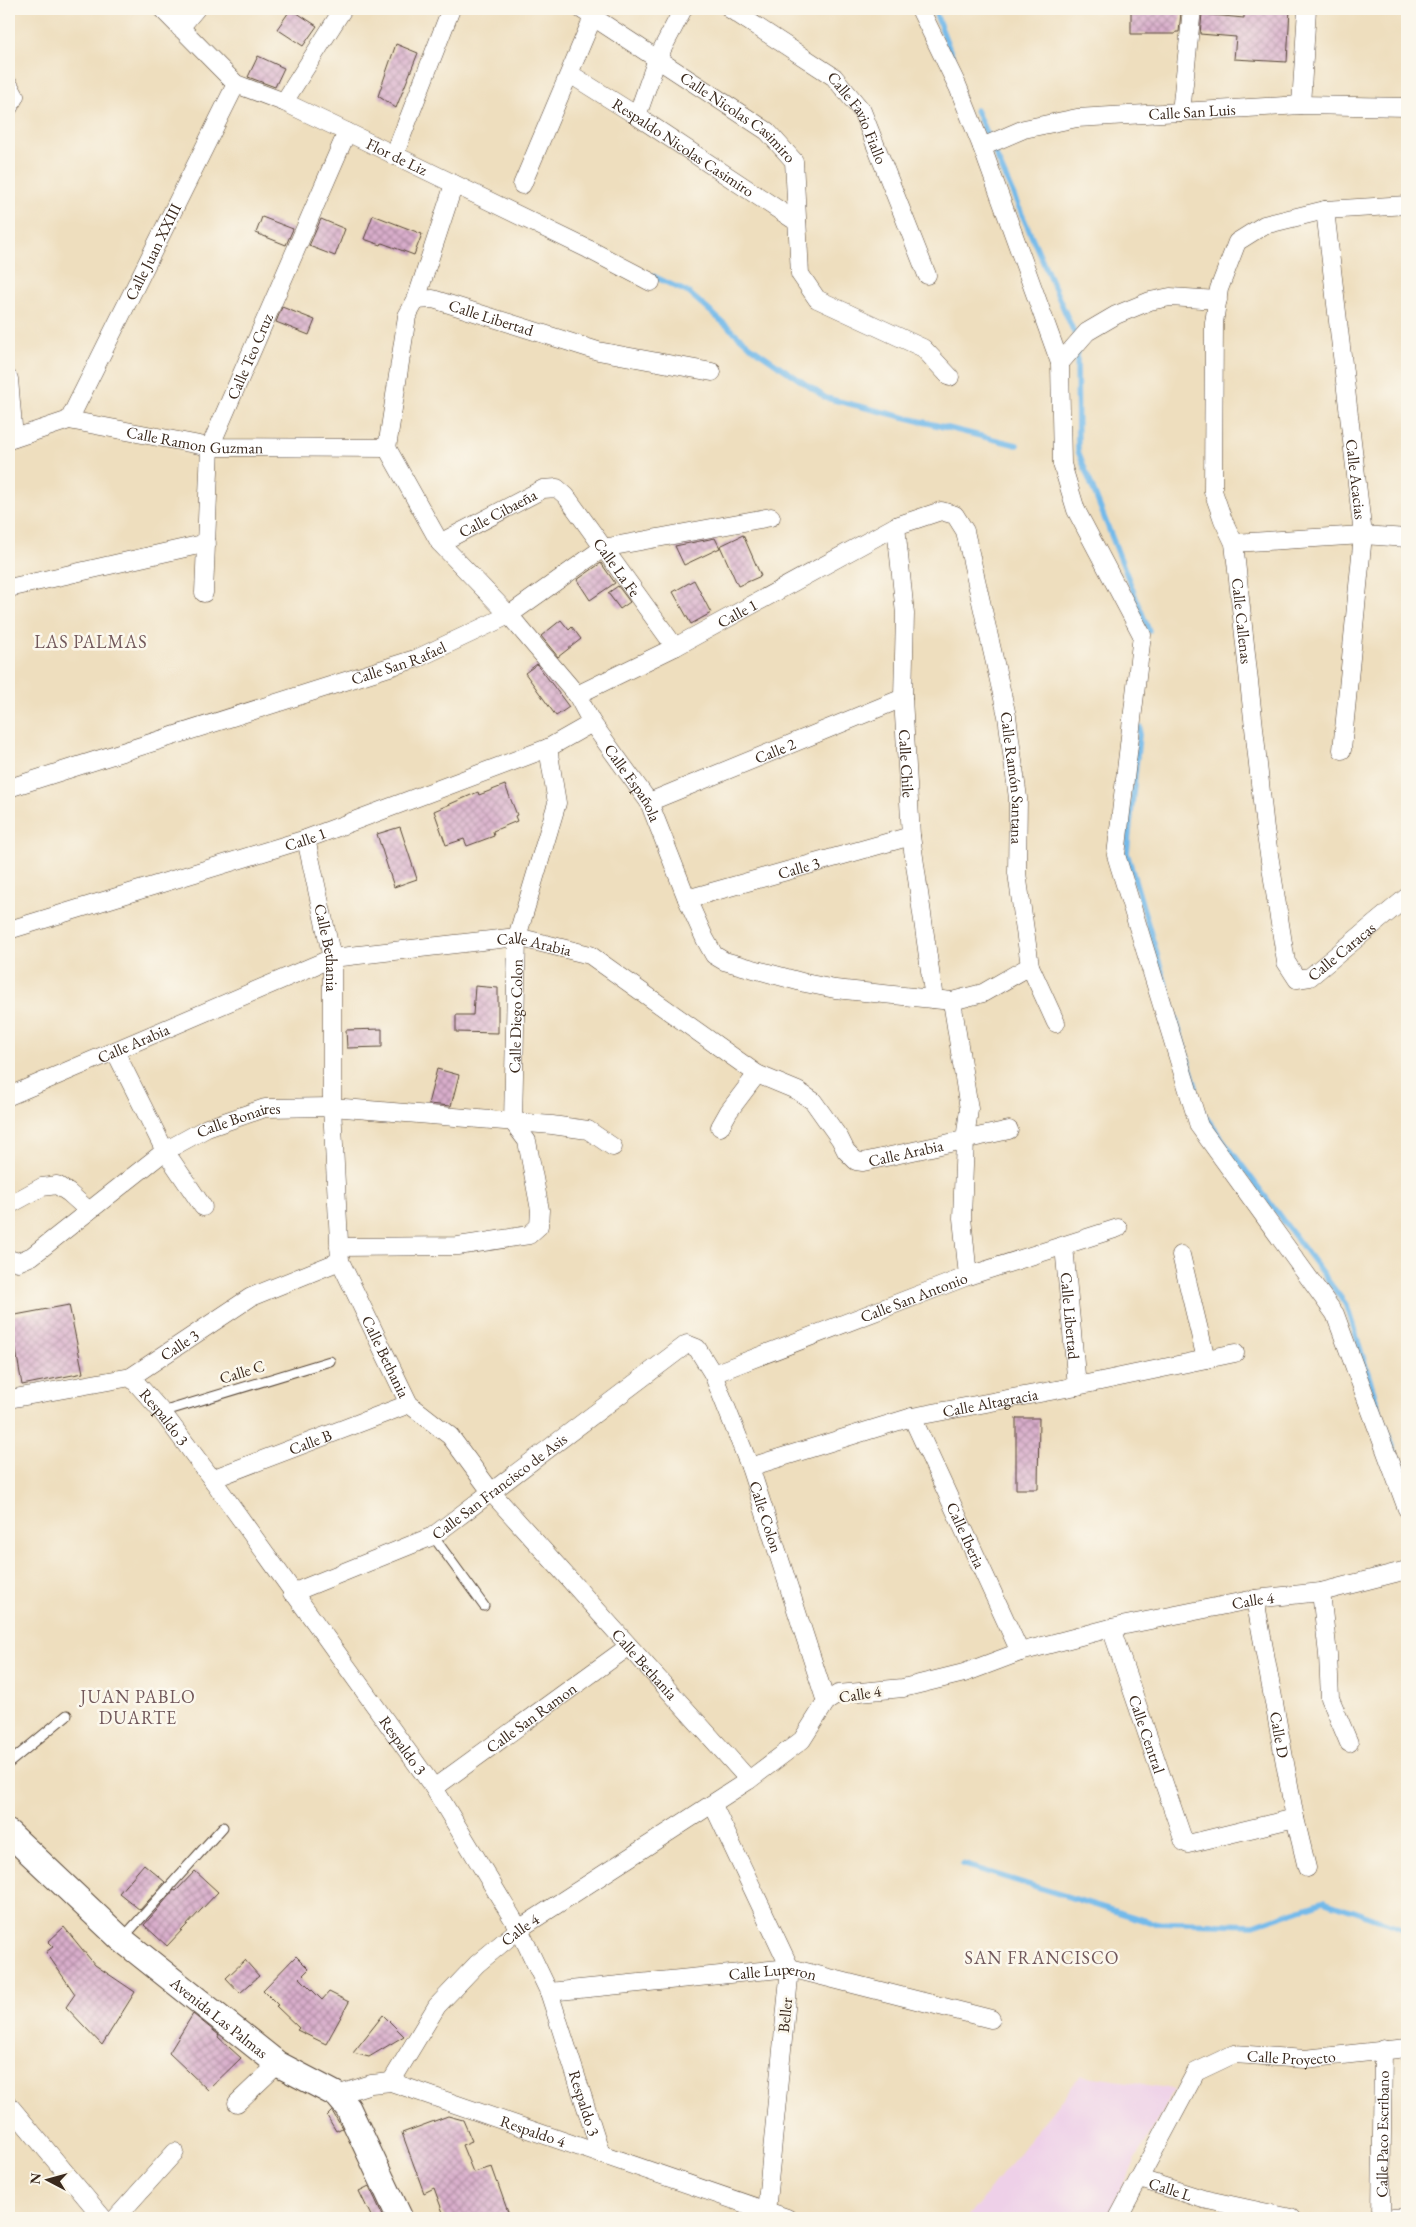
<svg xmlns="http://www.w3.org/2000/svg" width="1416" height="2227" font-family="'EB Garamond',serif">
	<defs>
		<pattern id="building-cross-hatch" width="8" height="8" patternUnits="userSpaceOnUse" patternTransform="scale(1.25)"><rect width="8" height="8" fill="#d8adcb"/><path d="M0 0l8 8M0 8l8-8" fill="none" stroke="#b08da4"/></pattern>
	</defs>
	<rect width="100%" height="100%" fill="#fbf7ec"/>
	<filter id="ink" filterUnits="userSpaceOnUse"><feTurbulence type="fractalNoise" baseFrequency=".02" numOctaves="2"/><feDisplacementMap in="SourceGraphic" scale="10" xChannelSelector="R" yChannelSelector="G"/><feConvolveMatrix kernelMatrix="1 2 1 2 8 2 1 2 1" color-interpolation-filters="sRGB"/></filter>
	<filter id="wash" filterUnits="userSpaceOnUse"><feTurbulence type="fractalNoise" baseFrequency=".0096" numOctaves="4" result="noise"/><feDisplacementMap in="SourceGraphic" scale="20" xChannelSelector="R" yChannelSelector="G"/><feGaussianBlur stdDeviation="1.12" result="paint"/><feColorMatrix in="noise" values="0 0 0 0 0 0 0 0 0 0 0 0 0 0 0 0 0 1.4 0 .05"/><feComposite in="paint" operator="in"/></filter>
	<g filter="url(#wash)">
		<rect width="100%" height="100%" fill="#eedebe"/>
		<!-- built -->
		<path fill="#eed0e8" d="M1081 2075 1174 2089 1105 2218H967Z"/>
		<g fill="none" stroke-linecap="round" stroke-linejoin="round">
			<!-- stream -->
			<path stroke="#73baea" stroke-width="5.5" d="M934 9 953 58
				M976 110 1077 339
				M653 276 689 293 750 346 826 398 1017 445
				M1077 351 1078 451 1149 631
				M1140 727 1127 853 1196 1087
				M1203 1110 1205 1116 1347 1306 1381 1415 1407 1483
				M962 1864 1150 1922 1254 1925 1324 1901 1407 1930"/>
		</g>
		<g id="blocks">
			<!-- building -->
			<path fill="url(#building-cross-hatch)" d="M291 9 317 26 303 46 277 29Z
				M1244 9H1290L1287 62 1234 59 1236 37 1200 34 1202 14 1244 18Z
				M1131 10H1176L1181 12 1179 32H1176L1175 34H1131Z
				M396 44 418 53 396 108 378 96Z
				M258 56 284 68 275 87 248 77Z
				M373 215 422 234 414 255 382 243 381 245 364 239Z
				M262 217 293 229 286 245 256 233Z
				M321 219 345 229 335 256 309 246Z
				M282 307 315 320 309 335 276 322Z
				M743 535 761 576 738 586 720 546Z
				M715 538 720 548 684 565 675 546Z
				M601 563 615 583 590 600 577 580Z
				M694 580 711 613 691 624 673 592Z
				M618 586 630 602 620 609 608 593Z
				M561 620 569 630 572 627 581 639 558 657 541 636Z
				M537 664 569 707 556 716 525 673Z
				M505 785 517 815 515 816 517 821 493 831 494 836 467 846 464 839 446 845 434 811 478 792 479 795Z
				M400 827 417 879 394 887 377 834Z
				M475 986 498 988V1033L456 1032V1015H473Z
				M382 1029V1047L347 1048 346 1030Z
				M437 1069 459 1075 451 1106 428 1104Z
				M69 1305 83 1373 22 1385 10 1316Z
				M1016 1418H1039L1038 1489H1016Z
				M144 1864 165 1882 140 1910 119 1893Z
				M195 1871 218 1892 167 1946 144 1925 174 1890 176 1891Z
				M64 1927 95 1965 135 1992 102 2045 66 2007 75 1994 46 1952 53 1947 48 1942Z
				M296 1956 309 1969 300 1978 322 2000 329 1992 349 2002 326 2044 297 2030 299 2028 276 2006 278 2005 263 1990Z
				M245 1960 259 1976 240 1993 226 1978Z
				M193 2014 219 2035 218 2037 241 2058 208 2090 169 2053Z
				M383 2015 404 2036 369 2057 353 2053Z
				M332 2111 342 2128 336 2131 327 2116Z
				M448 2116 463 2120 472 2141 462 2145 473 2172 492 2167 510 2218H445L434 2188 424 2193 402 2133Z
				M369 2186 384 2218H372L359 2191Z"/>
		</g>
	</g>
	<g filter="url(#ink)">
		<use href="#blocks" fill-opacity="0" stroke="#564536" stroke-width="1"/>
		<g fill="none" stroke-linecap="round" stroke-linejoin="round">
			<defs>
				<path id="lane" d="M162 1412 330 1361
					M433 1536 484 1606
					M9 1763 67 1715
					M122 1939 223 1827"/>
				<g id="street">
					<path id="s1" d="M162 9 236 84 284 102 347 132 588 249 651 282"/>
					<path id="s2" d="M581 9 767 131 794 161 800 274 817 299 923 348 950 377"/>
					<path id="s3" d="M730 9 834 77 862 111 927 275"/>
					<path d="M920 9 958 87 982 147 1060 363 1062 464 1076 510 1142 635 1116 855 1199 1126 1335 1314 1407 1509"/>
					<path d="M180 28 196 9"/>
					<path id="s4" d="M570 74 637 116 797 222"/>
					<path d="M9 85 15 96 9 107"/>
					<path d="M284 102 343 9"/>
					<path d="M1301 105 1307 9"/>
					<path d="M1181 112 1192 9"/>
					<path d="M637 116 657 59 683 9"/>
					<path id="s5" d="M982 147 1024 129 1077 118 1301 105 1407 107"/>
					<path d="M394 156 451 9"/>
					<path d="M522 185 593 17"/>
					<path id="s6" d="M1407 205 1325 210 1264 225 1237 242 1219 289 1214 323 1213 491 1223 520 1234 543 1265 829 1286 962 1297 979 1310 977 1407 897"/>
					<path id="s7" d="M1325 210 1363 535 1342 750"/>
					<path id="s8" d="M416 300 433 299 598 351 712 372"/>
					<path d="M1060 363 1087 332 1116 315 1150 301 1170 297 1218 300"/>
					<path d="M9 379 14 438"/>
					<path id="s9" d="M69 420 236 84"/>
					<path id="s10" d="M9 440 69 420 210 447 387 448"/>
					<path id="s11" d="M387 448 440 543 509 615 577 695 592 723 649 802 687 899 705 939 714 955 724 961 805 983 835 989 952 1001 983 993 1030 966"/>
					<path d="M387 448 407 316 416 300 454 184"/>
					<path id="s12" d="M896 526 905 614 903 698 911 836 934 999"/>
					<path id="s13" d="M440 543 543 489 557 488 566 496 675 647"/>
					<path d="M1234 543 1363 535 1407 538"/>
					<path d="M9 588 207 543"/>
					<path id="s14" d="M204 593 210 447 347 132"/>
					<path id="s15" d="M577 695 675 647 896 526 941 511 955 515 965 531 1007 716 1018 798 1017 873 1030 966 1056 1023"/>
					<path id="s16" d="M9 788 418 658 509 615 603 548 771 517"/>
					<path id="s17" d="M649 802 903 698"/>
					<path id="s18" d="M306 839 332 958V1107L340 1261 409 1404 450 1436 492 1493 749 1780"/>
					<path id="s19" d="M687 899 911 836"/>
					<path id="s20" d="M9 930 306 839 548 748 592 723"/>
					<path d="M952 1001 969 1109 965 1140 962 1218 968 1276"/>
					<path d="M115 1051 165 1151 203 1207"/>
					<path id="s21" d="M9 1096 332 958 517 937 590 955 757 1074 798 1091 813 1101 840 1139 846 1151 856 1161 863 1162 1009 1130"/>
					<path d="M720 1127 729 1111 757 1074"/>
					<path d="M9 1205 42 1187 57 1185 69 1193 89 1211"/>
					<path id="s22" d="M1064 1246 1077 1386"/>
					<path id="s23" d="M339 1247 458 1246 529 1235 539 1226 540 1210 527 1141 513 1122 517 937 557 803 548 748"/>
					<path d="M1181 1255 1206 1359"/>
					<path id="s24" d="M9 1259 18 1262 32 1256 165 1151 207 1128 265 1108 332 1107 552 1125 588 1130 613 1147"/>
					<path id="s25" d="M713 1374 968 1276 1118 1228"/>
					<path id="s26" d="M131 1377 162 1412 212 1479 434 1788 519 1929 549 1992 601 2154"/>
					<path id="s27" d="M9 1399 131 1377 251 1297 340 1261"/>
					<path id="s28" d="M912 1417 1020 1652"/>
					<path id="s29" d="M750 1467 912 1417 1077 1386 1235 1353"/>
					<path id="s30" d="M212 1479 409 1404"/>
					<path d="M1321 1592 1328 1655 1330 1698 1349 1743"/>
					<path id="s31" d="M292 1593 433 1536 687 1344 697 1348 713 1374 750 1467 826 1702"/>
					<path id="s32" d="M1255 1599 1295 1818 1307 1868"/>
					<path id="s33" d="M1111 1628 1184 1842 1188 1844 1295 1818"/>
					<path id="s34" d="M434 1788 628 1647"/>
					<path d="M713 1805 790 1968 766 2212"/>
					<path id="s35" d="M549 1992 790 1968 991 2019"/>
					<path id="s36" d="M391 2082 437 2006 477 1964 519 1929 749 1780 802 1740 826 1702 838 1694 903 1688 964 1673 1020 1652 1111 1628 1255 1599 1321 1592 1407 1570"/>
					<path id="s37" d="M337 2095 371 2084 391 2082 787 2218"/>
					<path d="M237 2103 278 2064"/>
					<path d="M9 2105 103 2218"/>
					<path id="s38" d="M1140 2179 1203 2199 1291 2218"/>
					<path d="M116 2218 175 2152"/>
					<path id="s39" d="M1118 2218 1196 2072 1234 2054 1305 2059 1407 2048"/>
					<path id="s40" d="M1381 2218 1383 2049"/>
					<path d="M1393 2218 1407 2217"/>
				</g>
				<g id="secondary">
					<path id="s41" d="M9 1833 121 1939 278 2064 337 2095 348 2108 400 2218"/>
				</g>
			</defs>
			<!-- lane casing -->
			<use href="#lane" stroke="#564536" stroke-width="11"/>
			<!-- street casing -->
			<use href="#street" stroke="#564536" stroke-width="19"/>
			<!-- secondary casing -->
			<use href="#secondary" stroke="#564536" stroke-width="27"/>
			<!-- lane -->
			<use href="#lane" stroke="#fff" stroke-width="9"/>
			<!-- street -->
			<use href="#street" stroke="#fff" stroke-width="18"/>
			<!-- secondary -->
			<use href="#secondary" stroke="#fff" stroke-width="25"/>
		</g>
	</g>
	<g text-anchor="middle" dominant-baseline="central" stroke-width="5" stroke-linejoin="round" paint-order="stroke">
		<!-- street labels -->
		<g font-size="16" fill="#3b2a1e" stroke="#fbf7ec">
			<text stroke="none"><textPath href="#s5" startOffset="215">Calle San Luis</textPath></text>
			<text stroke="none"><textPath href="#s2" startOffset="191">Calle Nicolas Casimiro</textPath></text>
			<text stroke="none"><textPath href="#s3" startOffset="172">Calle Favio Fiallo</textPath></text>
			<text stroke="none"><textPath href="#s4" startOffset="135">Respaldo Nicolas Casimiro</textPath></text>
			<text stroke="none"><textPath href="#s1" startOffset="282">Flor de Liz</textPath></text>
			<text stroke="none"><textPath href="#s9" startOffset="188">Calle Juan XXIII</textPath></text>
			<text stroke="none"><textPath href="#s8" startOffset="78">Calle Libertad</textPath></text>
			<text stroke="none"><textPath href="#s14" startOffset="245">Calle Teo Cruz</textPath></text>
			<text stroke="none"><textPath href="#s10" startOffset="191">Calle Ramon Guzman</textPath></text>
			<text stroke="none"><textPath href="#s7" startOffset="271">Calle Acacias</textPath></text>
			<text stroke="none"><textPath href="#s13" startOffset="65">Calle Cibaeña</textPath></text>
			<text stroke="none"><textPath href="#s13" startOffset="230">Calle La Fe</textPath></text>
			<text stroke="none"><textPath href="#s15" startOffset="180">Calle 1</textPath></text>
			<text stroke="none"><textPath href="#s6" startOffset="564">Calle Callenas</textPath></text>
			<text stroke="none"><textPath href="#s16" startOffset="409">Calle San Rafael</textPath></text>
			<text stroke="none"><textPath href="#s17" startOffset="136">Calle 2</textPath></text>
			<text stroke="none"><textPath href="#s12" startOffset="238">Calle Chile</textPath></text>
			<text stroke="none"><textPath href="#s15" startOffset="694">Calle Ramón Santana</textPath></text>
			<text stroke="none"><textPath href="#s11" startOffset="418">Calle Española</textPath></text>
			<text stroke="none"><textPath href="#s20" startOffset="310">Calle 1</textPath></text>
			<text stroke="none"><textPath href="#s19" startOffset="116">Calle 3</textPath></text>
			<text stroke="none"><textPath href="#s21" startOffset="555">Calle Arabia</textPath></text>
			<text stroke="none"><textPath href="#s18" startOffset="111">Calle Bethania</textPath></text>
			<text stroke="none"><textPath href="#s6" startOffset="982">Calle Caracas</textPath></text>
			<text stroke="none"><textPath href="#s23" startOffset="420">Calle Diego Colon</textPath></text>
			<text stroke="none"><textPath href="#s21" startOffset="135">Calle Arabia</textPath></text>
			<text stroke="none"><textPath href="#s24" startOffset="275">Calle Bonaires</textPath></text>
			<text stroke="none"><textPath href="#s21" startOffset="1005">Calle Arabia</textPath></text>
			<text stroke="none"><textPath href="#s25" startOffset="215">Calle San Antonio</textPath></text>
			<text stroke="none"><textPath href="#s22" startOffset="70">Calle Libertad</textPath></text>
			<text stroke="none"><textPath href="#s27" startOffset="182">Calle 3</textPath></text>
			<text stroke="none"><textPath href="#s18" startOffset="531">Calle Bethania</textPath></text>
			<text transform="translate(242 1372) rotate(-17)">Calle C</text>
			<text stroke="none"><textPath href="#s29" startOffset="249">Calle Altagracia</textPath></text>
			<text stroke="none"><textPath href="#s26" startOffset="52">Respaldo 3</textPath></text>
			<text stroke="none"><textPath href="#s30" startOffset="105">Calle B</textPath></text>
			<text stroke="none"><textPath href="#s31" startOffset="235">Calle San Francisco de Asis</textPath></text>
			<text stroke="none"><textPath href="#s31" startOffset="664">Calle Colon</textPath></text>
			<text stroke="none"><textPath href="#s28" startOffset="130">Calle Iberia</textPath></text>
			<text stroke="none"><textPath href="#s36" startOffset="1028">Calle 4</textPath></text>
			<text stroke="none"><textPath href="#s18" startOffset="936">Calle Bethania</textPath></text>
			<text transform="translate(860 1694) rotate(-9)">Calle 4</text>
			<text stroke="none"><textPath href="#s34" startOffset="120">Calle San Ramon</textPath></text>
			<text stroke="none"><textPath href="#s32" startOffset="138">Calle D</textPath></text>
			<text stroke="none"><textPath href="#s33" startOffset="112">Calle Central</textPath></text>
			<text stroke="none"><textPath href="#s26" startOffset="458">Respaldo 3</textPath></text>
			<text stroke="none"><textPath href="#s36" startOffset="202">Calle 4</textPath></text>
			<text stroke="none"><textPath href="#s35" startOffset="225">Calle Luperon</textPath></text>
			<text transform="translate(785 2015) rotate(-84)">Beller</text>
			<text stroke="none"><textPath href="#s41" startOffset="280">Avenida Las Palmas</textPath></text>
			<text stroke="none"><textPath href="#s39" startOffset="265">Calle Proyecto</textPath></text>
			<text stroke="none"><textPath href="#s26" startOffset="862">Respaldo 3</textPath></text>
			<text stroke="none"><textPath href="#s37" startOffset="206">Respaldo 4</textPath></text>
			<text stroke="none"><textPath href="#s40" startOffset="84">Calle Paco Escribano</textPath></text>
			<text stroke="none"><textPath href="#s38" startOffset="32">Calle L</textPath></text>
		</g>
		<!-- neighbourhood labels -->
		<g font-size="18" letter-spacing="1" fill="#72585b" stroke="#fbf7ec">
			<text x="91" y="641">LAS PALMAS</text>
			<text x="138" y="1696">JUAN PABLO<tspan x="138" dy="21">DUARTE</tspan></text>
			<text x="1042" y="1957">SAN FRANCISCO</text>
		</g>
	</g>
	<!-- margin -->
	<rect width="1416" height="2227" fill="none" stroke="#fbf7ec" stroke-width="30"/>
	<!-- north arrow -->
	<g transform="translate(48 2180) rotate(276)" stroke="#fbf7ec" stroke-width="4" paint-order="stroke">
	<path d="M0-4L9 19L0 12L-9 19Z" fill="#3b2a1e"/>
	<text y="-8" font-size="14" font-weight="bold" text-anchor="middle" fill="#3b2a1e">N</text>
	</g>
</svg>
